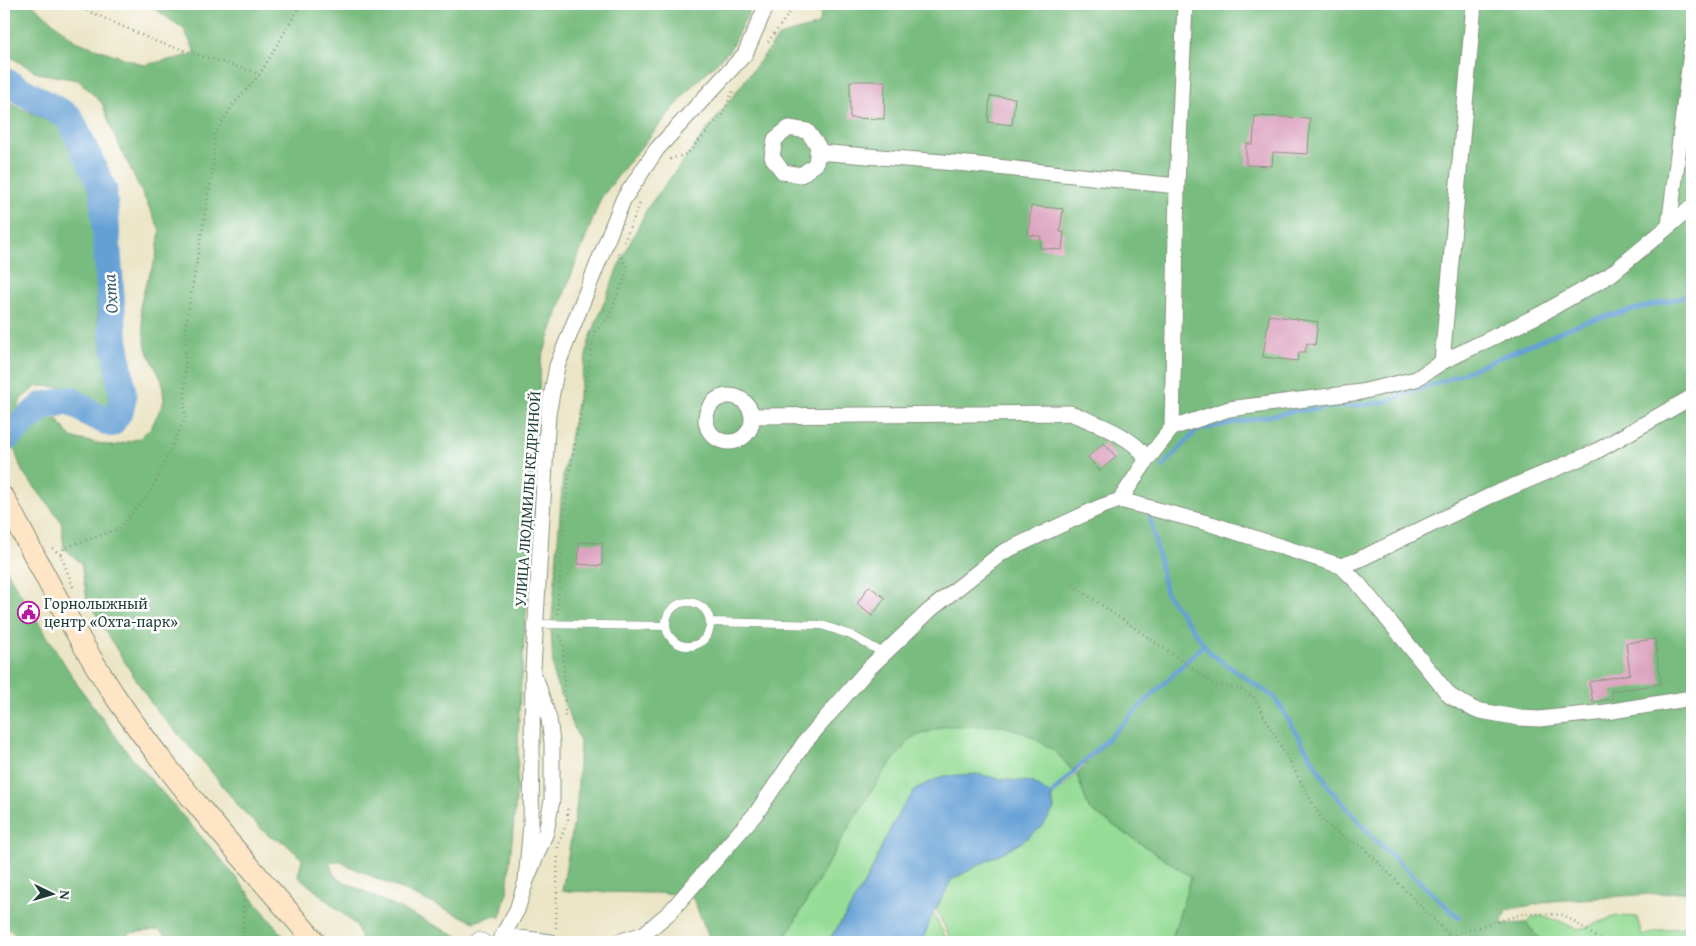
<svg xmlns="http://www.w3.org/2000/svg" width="1696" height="946" font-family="'Gentium Book Plus',serif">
	<rect width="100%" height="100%" fill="#fff"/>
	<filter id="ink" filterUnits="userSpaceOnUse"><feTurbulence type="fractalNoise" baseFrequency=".02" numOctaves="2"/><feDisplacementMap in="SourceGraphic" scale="10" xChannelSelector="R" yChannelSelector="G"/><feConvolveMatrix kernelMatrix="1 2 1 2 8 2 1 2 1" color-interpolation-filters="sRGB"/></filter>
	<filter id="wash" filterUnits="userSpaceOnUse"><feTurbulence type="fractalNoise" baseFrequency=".0096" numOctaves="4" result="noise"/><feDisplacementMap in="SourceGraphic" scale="20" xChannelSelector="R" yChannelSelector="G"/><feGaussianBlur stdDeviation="1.12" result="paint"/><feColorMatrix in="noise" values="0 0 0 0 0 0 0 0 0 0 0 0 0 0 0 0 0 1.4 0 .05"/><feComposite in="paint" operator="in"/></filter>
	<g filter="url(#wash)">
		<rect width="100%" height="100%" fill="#ebe5c6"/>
		<!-- green -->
		<path fill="#95dc96" stroke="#5a8c65" d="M978 725 1005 726 1031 736 1055 751 1073 771 1050 794 1032 782 1007 780 885 839C870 876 851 909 827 942H783L847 830 883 773 911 738 945 726Z
			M1077 774 1089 809 1191 877 1171 942H952L936 909 946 891 951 880 1022 842 1054 809 1052 797Z
			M933 913 948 942H922Z
			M1541 916 1560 921 1578 930 1617 916 1637 917 1642 936 1661 930 1683 927 1686 942H1543L1526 923 1532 918Z"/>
		<!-- forest -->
		<path fill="#78bc7f" stroke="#4c7c5a" d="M4 4H32L75 41 144 65 196 54 184 29 148 4H199L208 5 214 4H753L729 51 692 86 632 158 601 198 566 289 541 361 537 422 538 490 531 542 519 711 517 789 507 892 500 917 493 916 474 922 338 861 329 862 336 878 459 937 458 942H362L356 925 298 876 302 859 284 842 270 837 242 810 206 765 153 706 117 650 87 599 81 563 64 548 61 521 22 471 14 448 18 433 36 421 57 419 71 438 113 446 140 438 152 426 164 401 162 381 146 348 140 306 146 283 156 258 160 230 112 130 102 103 78 80 38 73 4 53Z
			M816 4H1692V891L1552 901 1506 910 1501 924 1526 923 1543 942H1171L1191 877 1089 809 1077 774 1132 715 1073 771 1055 751 1031 736 1005 726H945L911 738 883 773 847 830 783 942H711L691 894 562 891 577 803 580 742 554 678 551 632 563 475 589 341 618 267 648 207 779 36 818 25 821 16Z
			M4 100 63 128 93 196 98 245 97 303 98 334 109 369 114 401 102 408 63 387 37 386 21 399 15 416 4 426Z
			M4 564 12 580 79 687 131 757 220 858 288 942H182L167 936 159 930 129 933 123 942H24L4 925Z"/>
		<!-- water -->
		<path fill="#65a0d5" stroke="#426e84" d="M977 774 1007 780 1032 782 1051 795 1054 809 1043 826 1022 842 951 880 946 891 933 913 922 942H827L842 921 871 872 885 839 901 809 917 788 943 776Z"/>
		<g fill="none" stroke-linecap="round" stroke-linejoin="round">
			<!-- stream -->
			<path stroke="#65a0d5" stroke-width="4.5" d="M1163 466 1197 430 1295 411 1381 403 1451 378 1584 322 1692 295
				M1149 511 1166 593 1211 654 1275 698 1331 790 1377 842 1459 918
				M1047 798 1204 644"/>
			<!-- river -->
			<path stroke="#65a0d5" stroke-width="28" d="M4 81 69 117 103 189 113 331 123 397 120 410 111 423 91 414 70 400 42 406 4 439"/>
		</g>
		<g id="blocks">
			<!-- building -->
			<path fill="#dca3bf" d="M850 81H885L884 119 850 118Z
				M990 96 1015 98 1012 125 988 122Z
				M1255 116 1310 118 1308 154 1273 152 1272 166 1246 165V144H1253Z
				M1031 206 1063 209 1060 232H1064L1062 250 1040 248 1041 236 1028 235Z
				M1269 315 1318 322 1315 345 1307 343 1305 352H1299L1297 361 1263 357Z
				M1104 443 1116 457 1100 471 1088 457Z
				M579 542 602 543V566L578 564Z
				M869 586 885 598 872 616 857 604Z
				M1655 639 1661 684 1611 691 1613 699 1593 702 1589 682 1630 674 1626 643Z"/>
		</g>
	</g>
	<g filter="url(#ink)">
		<use href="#blocks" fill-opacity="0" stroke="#85917d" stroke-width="1"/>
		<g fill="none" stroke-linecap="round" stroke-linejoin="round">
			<defs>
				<path id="lane" d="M666 624a22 22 0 1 1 44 0a22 22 0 1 1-44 0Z
					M711 622 822 625 851 635 883 653
					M536 624 666 626
					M471 942 478 936 484 938 489 942"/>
				<path id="street" d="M789 128 807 131 818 146 816 164 801 175 783 172 772 157 775 139Z
					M817 152 968 164 1177 186
					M1669 226 1692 44
					M1442 362 1474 4
					M706 419a23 23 0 1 1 46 0a23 23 0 1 1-46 0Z
					M752 416 1070 413C1092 422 1124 433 1140 450 1143 453 1144 458 1146 461
					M1172 428 1177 186 1185 4
					M1120 500 1146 461 1172 428 1229 409 1361 392 1416 379 1442 362 1541 314 1610 275 1692 207
					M1341 566 1358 560 1490 496 1595 452 1692 397
					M526 881 531 824 533 669 548 414 557 366 623 200 657 149 745 54 767 4
					M503 936 551 942
					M499 942 517 910 526 881 546 832 552 800V742L549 719 537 682
					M618 942 644 934 670 912 757 812 805 742 868 669 930 610 1003 552 1100 507 1120 500 1211 524 1341 566 1358 583 1450 696 1475 710 1520 718 1539 719 1606 712 1692 698"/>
				<path id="secondary" d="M4 498C40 565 74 635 117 699 176 785 247 863 315 942"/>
			</defs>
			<!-- lane casing -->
			<use href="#lane" stroke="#85917d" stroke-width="9"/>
			<!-- street casing -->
			<use href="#street" stroke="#85917d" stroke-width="17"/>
			<!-- secondary casing -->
			<use href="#secondary" stroke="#85917d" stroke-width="23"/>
			<!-- path -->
			<path stroke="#85917d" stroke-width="2.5" stroke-dasharray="1 4" stroke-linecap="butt" d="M73 4 157 42 260 74
				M768 42 796 4
				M670 159 687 154 722 115 734 89
				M624 242 640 203
				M52 548 61 555
				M1073 585 1216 685 1241 689 1254 698 1321 818C1334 831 1346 840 1363 847L1450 936 1435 942
				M73 587 61 555 64 548 118 529 150 493 185 418V330L213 167 215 134 233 105 260 74 301 4
				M557 614 567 488 595 331 609 317 628 269 619 253 620 251
				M560 636 563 642 565 717
				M556 928 558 846 568 819 567 805
				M1450 936 1525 913 1564 915 1603 942
				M243 942 244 888"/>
			<!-- lane -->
			<use href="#lane" stroke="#fff" stroke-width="8"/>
			<!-- street -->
			<use href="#street" stroke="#fff" stroke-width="15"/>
			<!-- secondary -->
			<use href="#secondary" stroke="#fee5c5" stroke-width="21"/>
		</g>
	</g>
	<!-- icons -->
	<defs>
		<symbol id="civic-ring" viewBox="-11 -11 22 22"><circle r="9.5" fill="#fff" stroke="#b5179e" stroke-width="1.5"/><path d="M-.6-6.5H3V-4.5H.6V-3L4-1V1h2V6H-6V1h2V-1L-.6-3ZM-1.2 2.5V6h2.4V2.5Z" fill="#b5179e"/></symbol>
	</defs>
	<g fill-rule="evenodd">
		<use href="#civic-ring" x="16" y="600" width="25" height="25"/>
	</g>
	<g text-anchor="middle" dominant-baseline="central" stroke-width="5" stroke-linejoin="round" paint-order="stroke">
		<!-- street labels -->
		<g font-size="16" fill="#1f3d34" stroke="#fff">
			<text transform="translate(527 499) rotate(-86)">УЛИЦА ЛЮДМИЛЫ КЕДРИНОЙ</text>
		</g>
		<!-- poi labels -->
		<g font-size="16" fill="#1f3d34" stroke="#fff" text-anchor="start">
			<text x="44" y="603">Горнолыжный<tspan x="44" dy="18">центр «Охта-парк»</tspan></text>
		</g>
		<!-- water labels -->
		<g font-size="18" font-style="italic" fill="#38606c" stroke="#fff">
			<text transform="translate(110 294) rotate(-94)">Охта</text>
		</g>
	</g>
	<!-- margin -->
	<rect width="1696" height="946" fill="none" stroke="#fff" stroke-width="20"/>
	<!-- north arrow -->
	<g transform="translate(52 894) rotate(95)" stroke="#ffffff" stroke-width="4" paint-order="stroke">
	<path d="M0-4L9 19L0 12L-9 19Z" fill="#1f3d34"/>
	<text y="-8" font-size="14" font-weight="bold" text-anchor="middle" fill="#1f3d34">N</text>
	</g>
</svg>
